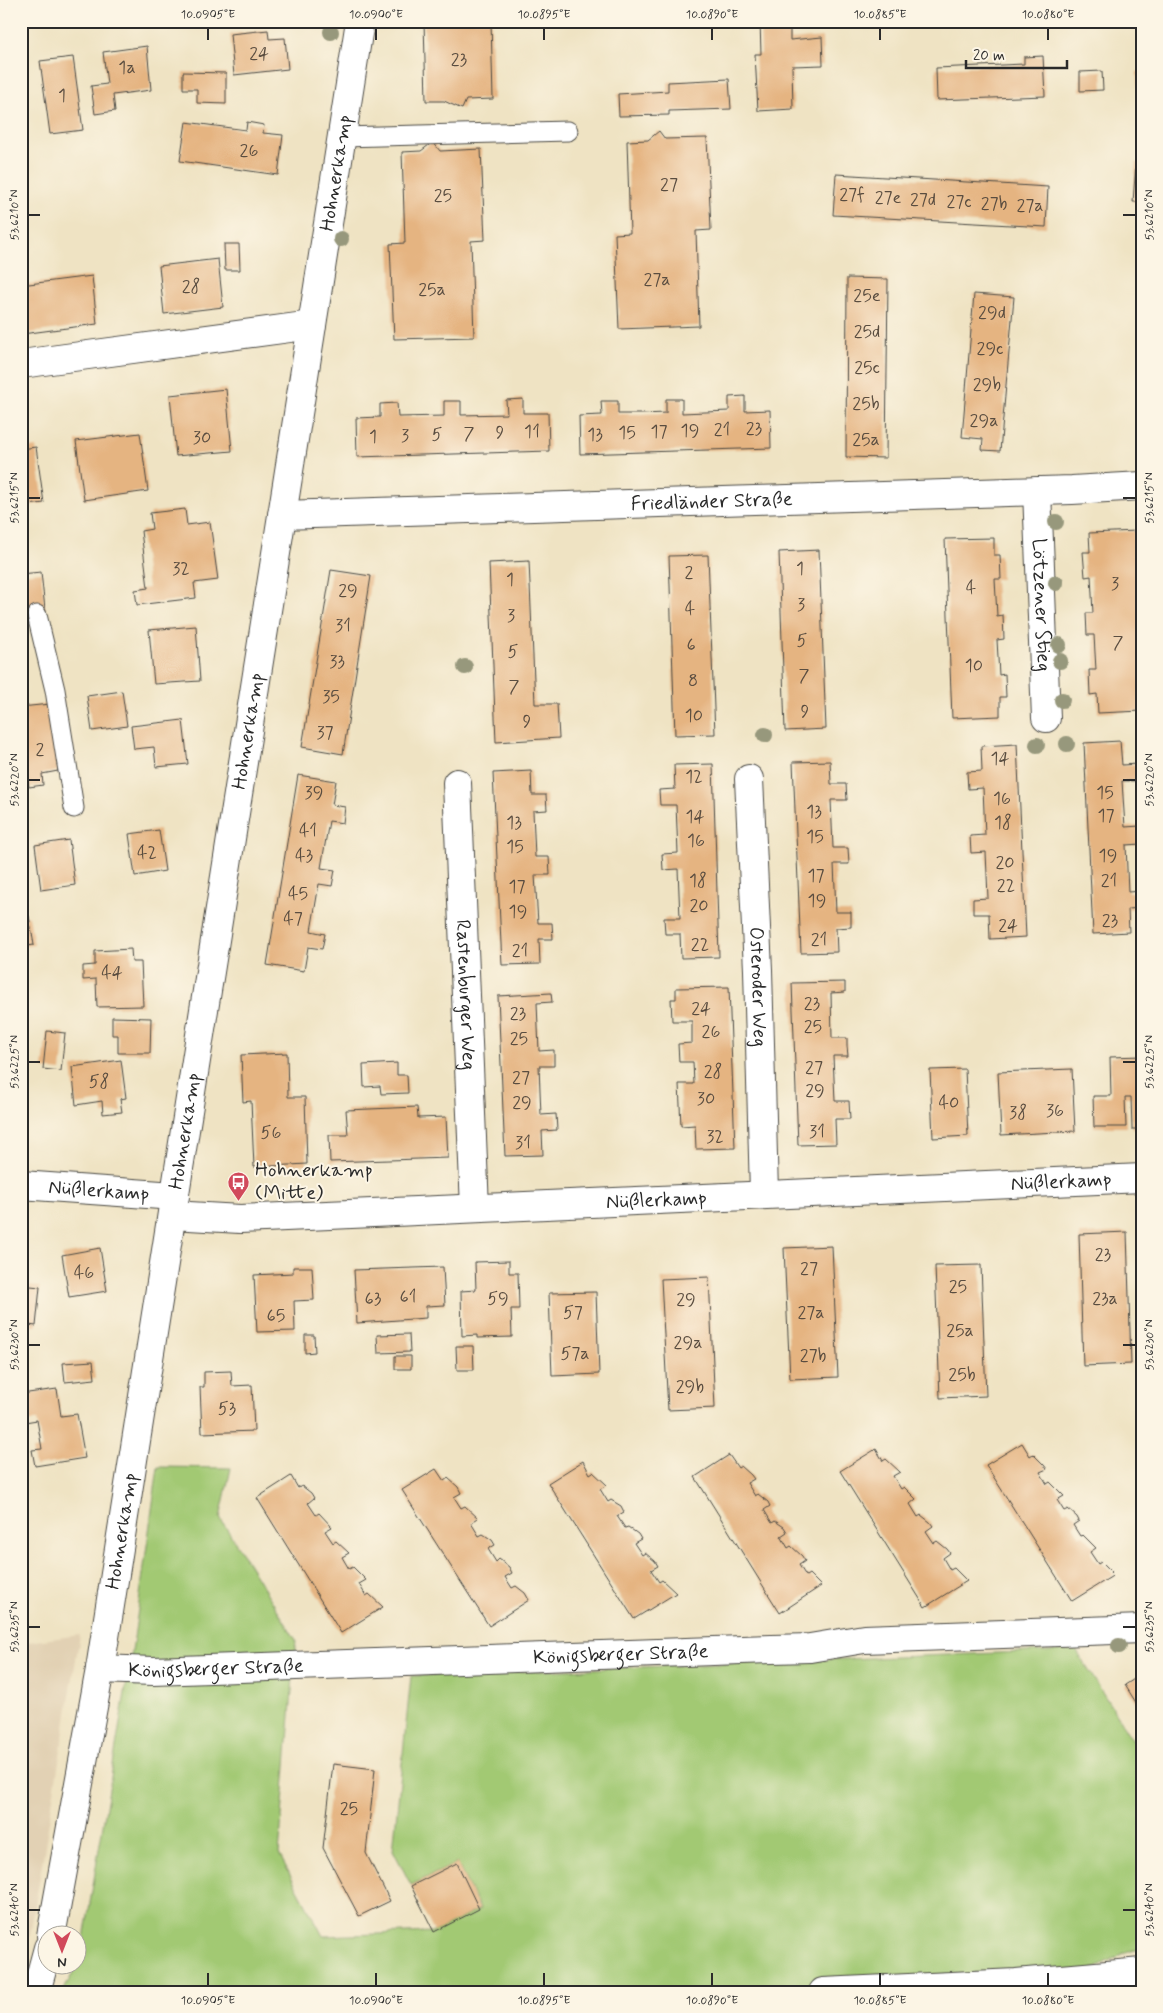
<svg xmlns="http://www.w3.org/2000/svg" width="1163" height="2013" font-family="Mynerve,sans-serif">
	<rect width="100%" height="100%" fill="#fcf5e5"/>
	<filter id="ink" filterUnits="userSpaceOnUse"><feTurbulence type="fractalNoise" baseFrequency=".02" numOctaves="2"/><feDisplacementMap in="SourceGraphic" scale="10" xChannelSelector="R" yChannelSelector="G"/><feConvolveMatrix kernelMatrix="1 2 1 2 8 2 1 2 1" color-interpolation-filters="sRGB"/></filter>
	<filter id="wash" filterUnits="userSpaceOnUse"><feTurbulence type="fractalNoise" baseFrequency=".0096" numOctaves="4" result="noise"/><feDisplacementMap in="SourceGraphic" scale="20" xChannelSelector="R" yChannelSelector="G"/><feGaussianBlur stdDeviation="1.12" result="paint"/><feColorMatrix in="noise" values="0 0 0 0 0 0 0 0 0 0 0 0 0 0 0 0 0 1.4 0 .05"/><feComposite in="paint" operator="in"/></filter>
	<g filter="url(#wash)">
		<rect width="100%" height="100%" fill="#efe3c3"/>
		<!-- built -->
		<path fill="#e2d1b4" d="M80 1635 30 1936 21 1961V1643Z"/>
		<!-- green -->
		<path fill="#a2c973" stroke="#667a4f" d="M158 1467 231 1468 220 1518 296 1640 279 1854 323 1936 434 1932 480 1909 457 1863 411 1885 393 1850 411 1676 1076 1650 1142 1756V1951H1128L1047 1992H63L81 1957 133 1645Z"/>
		<g id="blocks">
			<!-- building -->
			<path fill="#e5b481" d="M424 21H491L493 99 466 100 462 109 444 101H426Z
				M760 21H790V40L822 37 823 65 792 66 793 109 758 111 755 54H761Z
				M268 30 269 39 285 38 288 69 234 75 230 34Z
				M147 46 151 90 113 95 115 111 95 114 91 86 107 84 103 52Z
				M1043 56 1045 96 937 100 936 68 1024 64V57Z
				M73 57 83 130 50 134 40 61Z
				M1102 71 1103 90 1080 91V72Z
				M1142 71V91H1138L1137 72Z
				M183 72 226 73V104L197 103V89H183Z
				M729 79 731 109 669 111V115L619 116 618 94 668 91V82Z
				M186 122 246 130 247 122 264 125 263 133 283 135 278 175 180 161Z
				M659 131 665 139 707 138 711 230 696 231 699 326 619 329 615 234 630 233 627 141 648 140Z
				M433 142 440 151 481 149 485 240 471 241 474 337 394 339 390 244 405 243 402 152 421 151Z
				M1136 163H1142V202H1133Z
				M836 174 1048 187 1046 227 833 215Z
				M224 244H239L240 270H225Z
				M218 259 223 307 164 314 159 266Z
				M92 276 97 324 22 334 21 285Z
				M847 278 888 279 886 458 846 457Z
				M974 294 1014 297 1000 451 982 450 983 439 962 437Z
				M226 389 232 451 176 456 170 395Z
				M745 396V411L770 410 771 448 580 454 579 416 602 415 601 401H618V414H642L666 413V399H682V413L729 411V397Z
				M523 399V413H548L549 451 357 457 356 418 380 417V404L397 403 398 417 444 416V401H461V415L507 414 506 400Z
				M140 433 148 491 84 500 76 441Z
				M36 447 44 503 21 506V449Z
				M185 509 187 525 210 522 218 580 194 583 196 598 137 605 135 590 148 588 141 531 152 529 150 513Z
				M1137 531 1142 629V711L1098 713 1097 694 1090 695 1089 670H1096L1095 653 1094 635H1087L1086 613H1093L1091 576 1085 577 1083 552H1090L1089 533Z
				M994 538V555H1000L1001 579H995L997 616 1003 615 1004 639 997 640 999 675 1005 674 1006 697H1000V716L952 718 945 539Z
				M819 550 826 729 785 731 779 552Z
				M708 555 715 734 675 735 669 556Z
				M529 561 535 704H557L559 738 496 742 489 563Z
				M331 570 371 576 343 754 302 747Z
				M41 572 45 609 25 611 21 574Z
				M196 626 200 681 154 684 149 630Z
				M122 691 127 726 92 731 87 696Z
				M50 704 58 771 42 774 43 785 29 787 27 775 21 776V707Z
				M183 720 188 764 156 767 154 747 134 749 131 726Z
				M1120 741 1122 765 1137 764 1138 781H1122L1125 827 1140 826 1141 844 1126 845 1128 892 1142 891V908L1128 909 1129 932 1093 934 1084 743Z
				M1017 744 1026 937 990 939 989 914H973V899L988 898 986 852 971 853 970 836 985 835 983 788 968 789 967 772 982 771 981 746Z
				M830 761 831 784H846L847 800H831L833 848H848L849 864H834L836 912H851V927L836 928 837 952 801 953 793 762Z
				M713 764 719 957 681 958 680 934H665L664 918H680L678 869 663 870 662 854 678 853 676 805H660L659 790 675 789 674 765Z
				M531 771 532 795H546L547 810 533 811 535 857H549L550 875H535L538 923H552L553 939H539L540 964 502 965 493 773Z
				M298 775 336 781 332 805 345 807 343 823 329 821 321 868 335 870 332 886 319 884 311 931 325 934 322 949 308 947 304 971 267 965Z
				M159 830 165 871 135 876 129 834Z
				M69 840 75 885 41 890 35 845Z
				M29 916 34 945 21 947V917Z
				M131 949 132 962H141L143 1006 97 1007 96 979 83 980V966L95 965V951Z
				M845 982V992L831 993 832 1038H847V1046L848 1056H833L835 1101H849L850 1119H835L836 1144 798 1145 792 983Z
				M729 987 735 1148 696 1149 695 1125 681 1126 679 1084H694L693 1062H679L678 1044 692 1043V1021H672L671 999H676V988Z
				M551 993 552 1002 537 1003 539 1051 554 1050V1066H539L541 1115 556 1114 557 1130 542 1131 543 1155 505 1156 498 996Z
				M112 1017 151 1018 150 1053H118V1035H112Z
				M47 1031 65 1033 61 1071 43 1069Z
				M287 1053 288 1097H305L307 1164 254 1167 251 1101 243 1102 241 1055Z
				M21 1055 26 1056 22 1080H21Z
				M1142 1056V1129H1132L1131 1097H1125L1126 1127H1094L1093 1096H1111L1110 1057Z
				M121 1060 126 1098 120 1099 122 1112 103 1114 102 1101 76 1105 72 1067Z
				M397 1063V1075H407L408 1093 381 1094 380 1086 364 1087 363 1065Z
				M965 1069 968 1136 933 1138 930 1070Z
				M1072 1069 1075 1131 1001 1135 998 1072Z
				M417 1107 418 1118 446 1117 448 1158 330 1162 329 1135H348L346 1110Z
				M1127 1232 1131 1364 1083 1366 1079 1234Z
				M832 1246 838 1377 790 1379 784 1248Z
				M100 1248 107 1291 69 1297 62 1255Z
				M509 1261V1273H518L519 1309H511L512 1337 477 1338V1335L462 1336 461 1291 476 1290 475 1262Z
				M981 1265 986 1396 940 1398 935 1266Z
				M293 1267H312L314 1300 294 1301 295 1331 257 1332 254 1275 293 1273Z
				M443 1267 445 1305 426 1306V1318L357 1323 354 1270Z
				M709 1277 715 1408 668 1410 661 1279Z
				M21 1285 40 1287 36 1326 21 1324Z
				M596 1292 599 1374 552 1376 549 1293Z
				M409 1334 410 1352 378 1353 377 1335Z
				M305 1335H314L315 1352 305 1353Z
				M456 1346H473L474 1370H457Z
				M395 1356H411V1369H395Z
				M93 1361 95 1379 65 1382 63 1363Z
				M231 1371 232 1386 252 1385 254 1431 202 1433 200 1387H204V1372Z
				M57 1389 61 1416 77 1414 85 1458 35 1466 32 1450 42 1449 37 1420 25 1422 21 1394Z
				M1022 1443 1030 1456 1033 1454 1044 1465 1047 1469 1040 1472 1047 1484 1050 1482 1064 1496 1057 1500 1064 1511 1068 1509 1077 1517 1079 1521 1073 1525 1080 1536 1083 1535 1096 1548 1090 1552 1098 1564 1101 1562 1114 1575 1072 1601 986 1465Z
				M876 1449 883 1461 886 1459 900 1472 893 1476 901 1489 904 1487 916 1499 910 1504 918 1517 921 1515 930 1522 933 1526 926 1531 934 1543 937 1541 947 1549 950 1553 943 1558 950 1570 954 1568 967 1581 925 1607 840 1471Z
				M729 1455 738 1468 741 1466 751 1475 754 1479 747 1483 755 1496 758 1494 768 1502 770 1506 764 1510 772 1523 775 1521 784 1527 787 1532 781 1536 788 1548 791 1546 802 1556 805 1561 799 1565 806 1576 809 1574 821 1586 780 1613 695 1477Z
				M583 1461 590 1474 593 1472 607 1485 600 1489 608 1502 611 1500 621 1506 624 1512 617 1516 625 1528 628 1527 638 1534 641 1539 634 1543 642 1555 645 1553 655 1561 658 1566 651 1570 659 1582 662 1580 676 1593 634 1619 548 1483Z
				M436 1469 444 1481 448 1478 458 1487 461 1493 454 1497 461 1508 465 1506 478 1518 471 1523 479 1536 483 1534 492 1540 495 1545 488 1549 496 1562 499 1559 509 1567 512 1573 505 1577 512 1588 516 1586 525 1593 529 1600 489 1626 402 1490Z
				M291 1476 298 1488 302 1486 311 1493 314 1498 308 1503 316 1515 319 1513 332 1527 325 1531 333 1543 336 1541 349 1553 342 1557 349 1569 353 1567 366 1580 359 1584 366 1596 369 1594 383 1607 341 1633 257 1498Z
				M22 1559 25 1584H21V1560Z
				M1142 1674V1712L1125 1685Z
				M21 1693 26 1725 21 1726Z
				M333 1764 375 1769 366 1853 390 1901 359 1916 323 1848Z
				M457 1863 479 1909 434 1932 411 1886Z"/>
		</g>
	</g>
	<g filter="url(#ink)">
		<use href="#blocks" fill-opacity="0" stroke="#484742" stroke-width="1"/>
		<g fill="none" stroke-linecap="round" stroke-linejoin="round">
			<defs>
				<path id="service" d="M342 137 568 131
					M37 615 55 690 74 808"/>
				<g id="minor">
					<path d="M21 364 312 325"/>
					<path id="s1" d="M1037 491 1046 718"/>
					<path id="s2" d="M282 515 1072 490 1142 486"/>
					<path id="s3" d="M749 779 758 970 764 1193"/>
					<path id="s4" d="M457 783 475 1208"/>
					<path id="s5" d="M21 1185 175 1196"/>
					<path id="s6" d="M172 1215 240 1219 1142 1178"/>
					<path id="s7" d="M100 1669 153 1671 772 1649 810 1648 864 1639 1142 1629"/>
					<path id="s8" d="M51 1936 100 1669 360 21"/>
					<path d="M36 1992 48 1948"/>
					<path d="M823 1992 1016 1983 1142 1972"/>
				</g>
			</defs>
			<!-- service casing -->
			<use href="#service" stroke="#484742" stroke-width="21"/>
			<!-- minor casing -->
			<use href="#minor" stroke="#484742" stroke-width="30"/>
			<!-- service -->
			<use href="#service" stroke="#fff" stroke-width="19"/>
			<!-- minor -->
			<use href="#minor" stroke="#fff" stroke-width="28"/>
		</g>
		<!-- trees -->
		<g fill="#97987c">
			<circle cx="331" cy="32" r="8"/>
			<circle cx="341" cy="239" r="8"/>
			<circle cx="1056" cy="522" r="8"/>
			<circle cx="1056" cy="583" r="8"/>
			<circle cx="1059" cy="645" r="8"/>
			<circle cx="1060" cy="661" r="8"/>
			<circle cx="465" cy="667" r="8"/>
			<circle cx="1062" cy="700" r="8"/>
			<circle cx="765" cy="735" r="8"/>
			<circle cx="1067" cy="744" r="8"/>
			<circle cx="1037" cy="745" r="8"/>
			<circle cx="1119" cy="1646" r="8"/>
		</g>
	</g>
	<!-- ticks -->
	<path fill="none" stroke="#2b2b2b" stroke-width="2" d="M208 28V40M376 28V40M544 28V40M712 28V40M880 28V40M1048 28V40M28 215H40M1123 215H1136M28 498H40M1123 498H1136M28 780H40M1123 780H1136M28 1062H40M1123 1062H1136M28 1345H40M1123 1345H1136M28 1627H40M1123 1627H1136M28 1910H40M1123 1910H1136M208 1973V1986M376 1973V1986M544 1973V1986M712 1973V1986M880 1973V1986M1048 1973V1986"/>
	<!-- icons -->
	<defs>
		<symbol id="bus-pin" viewBox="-11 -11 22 30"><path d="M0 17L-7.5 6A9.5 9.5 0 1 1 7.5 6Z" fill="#d1495b" stroke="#fcf5e5"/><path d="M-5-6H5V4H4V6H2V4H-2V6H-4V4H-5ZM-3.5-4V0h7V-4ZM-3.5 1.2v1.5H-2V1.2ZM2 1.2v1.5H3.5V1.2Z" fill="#fff"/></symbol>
	</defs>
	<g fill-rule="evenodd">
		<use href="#bus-pin" x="226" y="1170" width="25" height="34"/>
	</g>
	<g text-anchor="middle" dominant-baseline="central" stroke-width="4" stroke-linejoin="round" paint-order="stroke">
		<!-- number labels -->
		<g font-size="18" fill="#5a4d40">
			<text x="259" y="54">24</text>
			<text x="459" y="60">23</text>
			<text x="127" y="68">1a</text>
			<text x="62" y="96">1</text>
			<text x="249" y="151">26</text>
			<text x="669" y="185">27</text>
			<text x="852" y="195">27f</text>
			<text x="443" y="196">25</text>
			<text x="888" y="198">27e</text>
			<text x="923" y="200">27d</text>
			<text x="959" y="202">27c</text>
			<text x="994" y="204">27b</text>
			<text x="1030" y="206">27a</text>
			<text x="657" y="280">27a</text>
			<text x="191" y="287">28</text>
			<text x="432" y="290">25a</text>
			<text x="867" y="296">25e</text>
			<text x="992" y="313">29d</text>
			<text x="867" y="332">25d</text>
			<text x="990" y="349">29c</text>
			<text x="867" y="368">25c</text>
			<text x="987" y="385">29b</text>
			<text x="866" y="404">25b</text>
			<text x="984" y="421">29a</text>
			<text x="754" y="429">23</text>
			<text x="722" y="430">21</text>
			<text x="690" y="431">19</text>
			<text x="532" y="432">11</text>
			<text x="659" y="432">17</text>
			<text x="500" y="433">9</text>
			<text x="627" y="433">15</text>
			<text x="469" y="434">7</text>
			<text x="437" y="435">5</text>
			<text x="595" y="435">13</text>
			<text x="405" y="436">3</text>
			<text x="373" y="437">1</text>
			<text x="202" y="438">30</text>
			<text x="866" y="440">25a</text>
			<text x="181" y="569">32</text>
			<text x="800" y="569">1</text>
			<text x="689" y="573">2</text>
			<text x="510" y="580">1</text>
			<text x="1115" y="584">3</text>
			<text x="971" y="588">4</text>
			<text x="348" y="591">29</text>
			<text x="801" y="605">3</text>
			<text x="690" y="609">4</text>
			<text x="511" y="616">3</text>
			<text x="343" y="626">31</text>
			<text x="802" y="641">5</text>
			<text x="1118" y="643">7</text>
			<text x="691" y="645">6</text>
			<text x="513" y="652">5</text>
			<text x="337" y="662">33</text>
			<text x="974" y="666">10</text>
			<text x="804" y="676">7</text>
			<text x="693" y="681">8</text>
			<text x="514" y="687">7</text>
			<text x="331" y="697">35</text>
			<text x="805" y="712">9</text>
			<text x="694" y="716">10</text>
			<text x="527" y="722">9</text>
			<text x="325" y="733">37</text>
			<text x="40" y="750">2</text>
			<text x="1000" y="759">14</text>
			<text x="694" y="777">12</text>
			<text x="314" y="793">39</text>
			<text x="1105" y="793">15</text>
			<text x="1002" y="799">16</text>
			<text x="814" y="812">13</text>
			<text x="1106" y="816">17</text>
			<text x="695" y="817">14</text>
			<text x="514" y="823">13</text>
			<text x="1003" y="823">18</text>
			<text x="308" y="831">41</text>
			<text x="815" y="837">15</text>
			<text x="696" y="841">16</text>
			<text x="515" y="847">15</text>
			<text x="147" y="853">42</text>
			<text x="304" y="856">43</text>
			<text x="1108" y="856">19</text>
			<text x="1005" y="863">20</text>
			<text x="816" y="876">17</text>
			<text x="698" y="881">18</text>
			<text x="1109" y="881">21</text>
			<text x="1006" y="886">22</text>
			<text x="517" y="887">17</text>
			<text x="298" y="894">45</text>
			<text x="817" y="901">19</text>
			<text x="699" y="906">20</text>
			<text x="518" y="912">19</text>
			<text x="293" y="919">47</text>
			<text x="1110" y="921">23</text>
			<text x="1008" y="926">24</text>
			<text x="819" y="940">21</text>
			<text x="700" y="945">22</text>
			<text x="520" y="951">21</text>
			<text x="112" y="973">44</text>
			<text x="812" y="1004">23</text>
			<text x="701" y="1009">24</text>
			<text x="518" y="1014">23</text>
			<text x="813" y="1027">25</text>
			<text x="711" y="1032">26</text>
			<text x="519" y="1039">25</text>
			<text x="814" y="1068">27</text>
			<text x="713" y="1072">28</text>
			<text x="521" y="1078">27</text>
			<text x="99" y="1082">58</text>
			<text x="815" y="1091">29</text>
			<text x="706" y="1099">30</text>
			<text x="522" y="1103">29</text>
			<text x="949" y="1103">40</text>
			<text x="1055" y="1111">36</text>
			<text x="1018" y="1113">38</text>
			<text x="817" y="1132">31</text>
			<text x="271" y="1133">56</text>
			<text x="715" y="1137">32</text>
			<text x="523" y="1143">31</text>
			<text x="1103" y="1255">23</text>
			<text x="809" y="1269">27</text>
			<text x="84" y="1273">46</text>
			<text x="958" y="1287">25</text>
			<text x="408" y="1297">61</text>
			<text x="373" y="1299">63</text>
			<text x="498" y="1299">59</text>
			<text x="1105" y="1299">23a</text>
			<text x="686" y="1300">29</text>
			<text x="573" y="1313">57</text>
			<text x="811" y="1313">27a</text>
			<text x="276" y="1316">65</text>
			<text x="960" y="1331">25a</text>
			<text x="688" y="1343">29a</text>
			<text x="575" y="1354">57a</text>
			<text x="813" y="1356">27b</text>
			<text x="962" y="1375">25b</text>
			<text x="690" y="1387">29b</text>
			<text x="227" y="1409">53</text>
			<text x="349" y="1809">25</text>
		</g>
		<!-- street labels -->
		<g font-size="20" fill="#2b2b2b" stroke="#fcf5e5">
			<text stroke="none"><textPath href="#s8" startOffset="1786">Hohnerkamp</textPath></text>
			<text stroke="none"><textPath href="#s2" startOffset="430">Friedländer Straße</textPath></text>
			<text stroke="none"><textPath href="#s1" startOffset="114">Lötzener Stieg</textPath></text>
			<text stroke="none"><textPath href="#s8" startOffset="1221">Hohnerkamp</textPath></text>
			<text stroke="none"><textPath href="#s3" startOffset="208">Osteroder Weg</textPath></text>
			<text stroke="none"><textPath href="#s4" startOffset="212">Rastenburger Weg</textPath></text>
			<text stroke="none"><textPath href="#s8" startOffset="816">Hohnerkamp</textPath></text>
			<text stroke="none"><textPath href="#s6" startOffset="890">Nüßlerkamp</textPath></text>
			<text stroke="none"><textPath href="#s5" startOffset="78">Nüßlerkamp</textPath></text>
			<text stroke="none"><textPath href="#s6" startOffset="485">Nüßlerkamp</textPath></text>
			<text stroke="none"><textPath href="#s8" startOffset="411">Hohnerkamp</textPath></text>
			<text stroke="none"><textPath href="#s7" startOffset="521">Königsberger Straße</textPath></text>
			<text stroke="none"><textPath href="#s7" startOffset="116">Königsberger Straße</textPath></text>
		</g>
		<!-- poi labels -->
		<g font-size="20" fill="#2b2b2b" stroke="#fcf5e5" text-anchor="start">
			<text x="255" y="1170">Hohnerkamp<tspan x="255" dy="23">(Mitte)</tspan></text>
		</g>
	</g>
	<!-- margin -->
	<rect width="1163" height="2013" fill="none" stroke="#fcf5e5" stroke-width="55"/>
	<!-- north arrow -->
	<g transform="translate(62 1950) rotate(180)"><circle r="24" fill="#fcf5e5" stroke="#a8a49b"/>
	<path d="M0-4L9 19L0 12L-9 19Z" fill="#d1495b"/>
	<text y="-8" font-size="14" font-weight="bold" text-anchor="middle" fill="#2b2b2b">N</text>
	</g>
	<!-- scale -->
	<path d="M966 60v8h101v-8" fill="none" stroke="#2b2b2b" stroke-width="2.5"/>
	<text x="973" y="60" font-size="15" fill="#2b2b2b" stroke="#fcf5e5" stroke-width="4" paint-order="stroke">20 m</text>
	<rect x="28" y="28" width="1108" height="1958" fill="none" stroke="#2b2b2b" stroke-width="2"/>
	<g font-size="12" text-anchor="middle" fill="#2b2b2b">
		<text x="208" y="18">10.0905°E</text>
		<text x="376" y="18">10.0900°E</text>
		<text x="544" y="18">10.0895°E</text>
		<text x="712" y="18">10.0890°E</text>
		<text x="880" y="18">10.0885°E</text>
		<text x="1048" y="18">10.0880°E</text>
		<text transform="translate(1149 215) rotate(-90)" y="4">53.6210°N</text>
		<text transform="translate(14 215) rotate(-90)" y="4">53.6210°N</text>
		<text transform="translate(1149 498) rotate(-90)" y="4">53.6215°N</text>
		<text transform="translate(14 498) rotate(-90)" y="4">53.6215°N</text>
		<text transform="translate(14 780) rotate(-90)" y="4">53.6220°N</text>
		<text transform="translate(1149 780) rotate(-90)" y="4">53.6220°N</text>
		<text transform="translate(14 1062) rotate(-90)" y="4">53.6225°N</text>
		<text transform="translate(1149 1062) rotate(-90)" y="4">53.6225°N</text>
		<text transform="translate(1149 1345) rotate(-90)" y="4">53.6230°N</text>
		<text transform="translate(14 1345) rotate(-90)" y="4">53.6230°N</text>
		<text transform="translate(1149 1627) rotate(-90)" y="4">53.6235°N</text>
		<text transform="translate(14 1627) rotate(-90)" y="4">53.6235°N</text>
		<text transform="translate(1149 1910) rotate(-90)" y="4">53.6240°N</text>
		<text transform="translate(14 1910) rotate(-90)" y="4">53.6240°N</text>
		<text x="208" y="2004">10.0905°E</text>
		<text x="376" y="2004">10.0900°E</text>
		<text x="544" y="2004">10.0895°E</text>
		<text x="712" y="2004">10.0890°E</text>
		<text x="880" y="2004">10.0885°E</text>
		<text x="1048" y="2004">10.0880°E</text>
	</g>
</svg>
